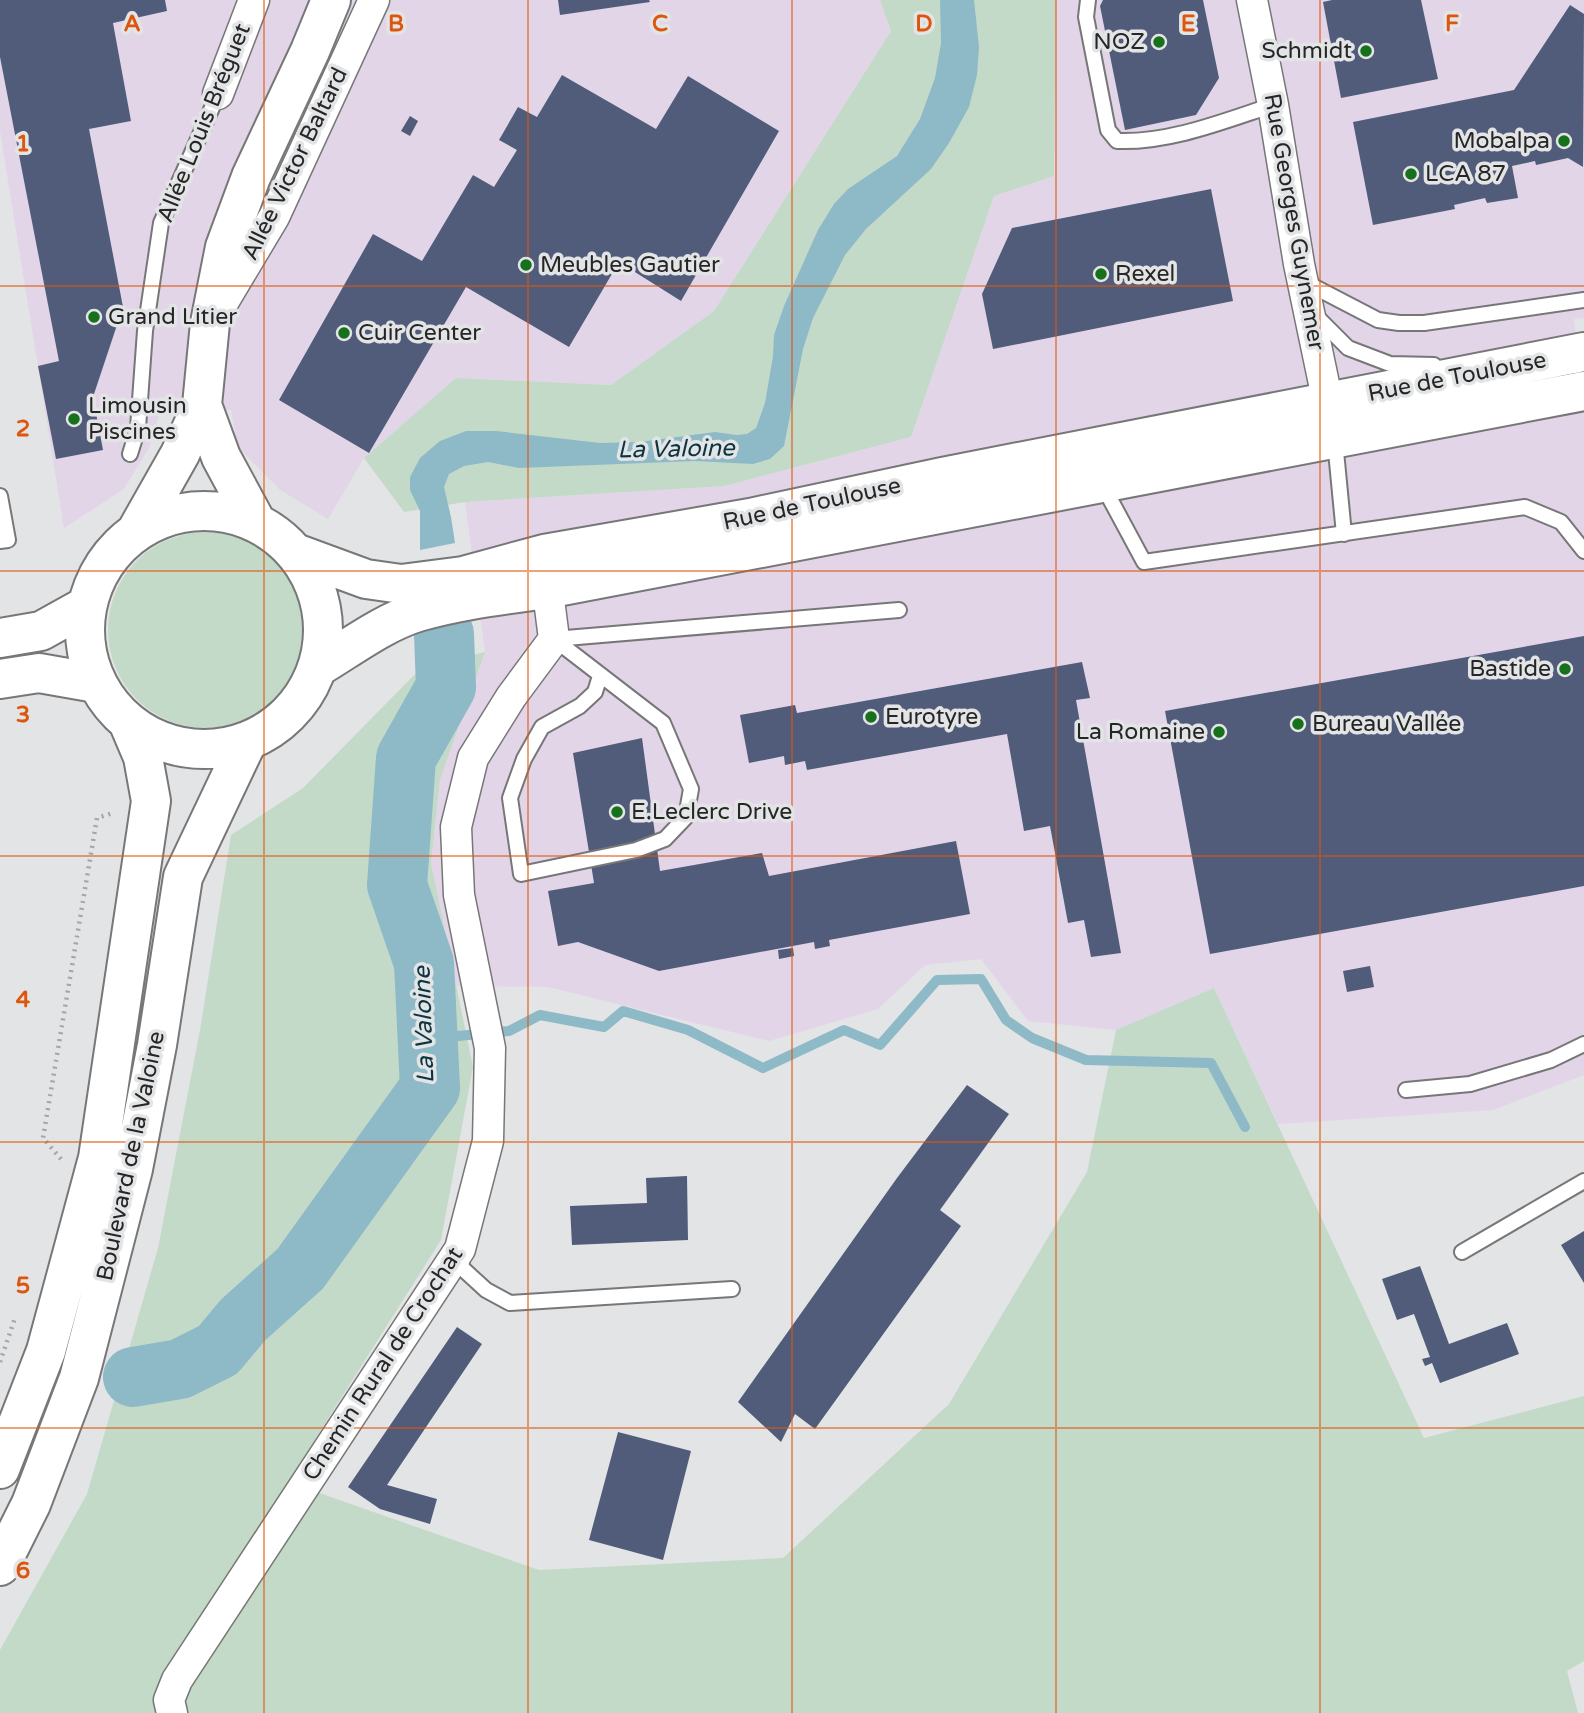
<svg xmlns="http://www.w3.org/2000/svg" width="1584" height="1713" font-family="'Varela Round',sans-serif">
	<rect width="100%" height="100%" fill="#e3e4e5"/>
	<!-- commercial -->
	<path fill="#e2d5e8" d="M0 0H880L891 31 714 311 611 385 456 378 364 458 328 519 280 490 238 447 231 410 161 409 150 446 124 489 64 528 0 131Z
		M1056 0H1584V318L1574 319 1584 397V1075L1493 1110 1278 1124 1214 988 1116 1030 1028 1021 981 959 925 965 878 1009 769 1041 548 987 456 986 431 863 440 780 485 652 465 502 724 486 911 437 994 196 1054 176Z"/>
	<!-- green -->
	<path fill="#c3dac8" d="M880 0H1056L1054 176 994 196 911 437 724 486 465 502 404 512 364 458 456 378 611 385 714 311 891 31Z
		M108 630a98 98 0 1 1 196 0a98 98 0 1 1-196 0Z
		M485 652 440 780 431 863 473 1067 441 1240 288 1482 539 1570 783 1558 949 1404 1087 1172 1116 1030 1214 988 1424 1438 1584 1396V1661L1567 1671 1578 1713H0V1650L87 1494 158 1248 200 1030 231 835 303 788 423 666Z"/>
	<!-- water -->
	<path fill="#8eb9c7" d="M940 0H974L979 47 977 75 969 107 949 143 931 169 866 229 845 255 813 318 803 349 784 446 770 459 753 464 695 461 519 468 488 462 464 466 449 474 444 487 451 517 455 543 420 550V511L410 490V477L420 458 440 441 466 431H496L600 443 639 442 715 432 737 435 747 434 756 428 765 403 773 356 774 335 784 306 818 230 834 204 848 189 897 156 920 119 935 78 941 43Z"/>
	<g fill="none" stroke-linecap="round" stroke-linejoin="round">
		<!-- stream -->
		<path stroke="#8eb9c7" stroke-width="10" d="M428 1039 509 1031 540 1015 604 1027 623 1011 688 1030 763 1068 844 1030 880 1045 937 980 981 979 1006 1020 1032 1038 1086 1060 1211 1063 1245 1127"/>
		<!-- river -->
		<path stroke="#8eb9c7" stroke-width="60" d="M133 1377 180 1369 218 1350 243 1320 300 1269 430 1088 424 963 397 885 406 758 446 687 444 634"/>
	</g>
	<!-- building -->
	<path fill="#515c7a" d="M0 0H165L167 11 113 23 131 121 89 129 123 307 93 397 103 450 56 459 38 366 59 361 0 57Z
		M558 0H649L650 2 560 15Z
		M1103 0H1203L1219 78 1196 115 1125 130 1100 6Z
		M1332 0H1421L1438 79 1341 98 1323 2Z
		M1570 5 1584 14 1583 167 1568 158 1536 165 1535 161 1512 166 1518 198 1487 203 1485 198 1454 205 1455 209 1373 225 1353 122 1514 90Z
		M562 75 656 129 688 76 779 131 681 301 619 262 569 347 466 287 369 453 279 400 373 234 422 261 473 175 494 187 517 150 499 140 518 107 537 117Z
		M410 116 418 121 410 136 401 131Z
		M1211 189 1233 301 993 349 982 294 1012 228Z
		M1584 636V886L1210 954 1165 711Z
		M1082 662 1090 698 1076 700 1121 953 1091 957 1084 920 1068 923 1050 826 1024 831 1007 734 807 770 805 761 785 765 784 756 749 763 740 715 795 705 797 713Z
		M642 738 660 871 762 853 769 876 956 841 970 914 829 940 830 946 815 949 814 942 659 971 578 942 558 946 548 891 594 883 573 753Z
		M793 948 794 956 779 959 778 950Z
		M1370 966 1374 987 1347 992 1343 971Z
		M967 1085 1009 1114 940 1210 961 1226 815 1429 795 1414 781 1442 738 1402 897 1178Z
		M687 1176 688 1240 572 1245 570 1206 647 1203 646 1178Z
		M1584 1231V1283L1561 1245Z
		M1420 1266 1449 1344 1507 1323 1519 1354 1440 1383 1432 1363 1425 1366 1422 1359 1430 1357 1414 1314 1397 1320 1382 1279Z
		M457 1327 482 1344 387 1485 437 1499 430 1524 380 1509 348 1487Z
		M618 1432 691 1451 663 1560 589 1540Z"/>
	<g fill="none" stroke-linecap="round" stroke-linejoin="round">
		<defs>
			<path id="lane" d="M1088 0 1086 17 1108 130 1117 141C1170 143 1224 121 1273 105
				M1303 281 1378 320 1399 323H1424L1584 300
				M1314 314 1348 348 1390 364 1434 365
				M1335 441 1344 534
				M130 454 138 428 145 331 161 223 218 94
				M1102 484 1144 562 1525 507 1561 522 1584 551
				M0 496 8 540 0 541
				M554 639 663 723 691 789 686 817 665 839 636 850 521 874 510 798 524 759 542 727 580 706 595 692 600 676
				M554 639 899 610
				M1406 1090 1470 1084 1551 1060 1584 1044
				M1462 1252 1584 1181
				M461 1253 462 1268 486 1290 510 1303 732 1289"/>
			<path id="street" d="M1252 0 1273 105 1299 264 1332 422
				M218 94 254 0
				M219 309 274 217 374 0
				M172 1713 169 1700 177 1680 460 1249 488 1141 490 1048 459 895 456 827 473 758 511 697 554 639 545 568"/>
			<path id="primary" d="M202 405 221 457 255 520
				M85 630a119 119 0 1 1 238 0a119 119 0 1 1-238 0Z
				M137 530 180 454 202 405 210 323 225 247 251 177 310 51 331 0
				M298 554 366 579 401 584 463 576 544 554 750 518 942 477 1584 352
				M0 638 41 631 86 606
				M318 667C350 648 382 623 418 612 459 600 503 595 546 589L1584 391
				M0 679 39 673 96 683
				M0 1469 46 1351 98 1158 151 801 143 757 129 724
				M0 1566 31 1504 79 1378 133 1169 157 1045 183 877 247 742"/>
		</defs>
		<!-- lane casing -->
		<use href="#lane" stroke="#777778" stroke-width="18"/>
		<!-- street casing -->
		<use href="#street" stroke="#777778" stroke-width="33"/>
		<!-- primary casing -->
		<use href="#primary" stroke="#777778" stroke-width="42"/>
		<!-- path -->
		<path stroke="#a4a5a6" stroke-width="4.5" stroke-dasharray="2 5" stroke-linecap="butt" d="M61 1159 43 1138 97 818 113 813
			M0 1362 15 1318"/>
		<!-- lane -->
		<use href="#lane" stroke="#fff" stroke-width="14"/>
		<!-- street -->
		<use href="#street" stroke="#fff" stroke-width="30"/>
		<!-- primary -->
		<use href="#primary" stroke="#fff" stroke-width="38"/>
	</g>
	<!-- grid -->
	<path fill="none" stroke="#de560d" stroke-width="2" stroke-opacity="0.55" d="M264 0V1713M528 0V1713M792 0V1713M1056 0V1713M1320 0V1713M0 286H1584M0 571H1584M0 856H1584M0 1142H1584M0 1428H1584"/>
	<!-- markers -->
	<g fill="#17701b" stroke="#e3e4e5" stroke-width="2.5">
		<circle cx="1159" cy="42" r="7"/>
		<circle cx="1366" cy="51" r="7"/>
		<circle cx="1564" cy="141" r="7"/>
		<circle cx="1411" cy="174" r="7"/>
		<circle cx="526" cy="265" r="7"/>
		<circle cx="1101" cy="274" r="7"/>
		<circle cx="94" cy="317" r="7"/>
		<circle cx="344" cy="333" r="7"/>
		<circle cx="74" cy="419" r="7"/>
		<circle cx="1565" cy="669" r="7"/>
		<circle cx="871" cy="717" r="7"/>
		<circle cx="1298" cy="724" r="7"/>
		<circle cx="1219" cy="732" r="7"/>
		<circle cx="617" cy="812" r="7"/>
	</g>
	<g text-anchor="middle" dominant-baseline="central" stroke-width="7" stroke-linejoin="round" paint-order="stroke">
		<!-- poi labels -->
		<g font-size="23" fill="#262627" stroke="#e3e4e5" text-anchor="start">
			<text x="1145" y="42" text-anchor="end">NOZ</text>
			<text x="1352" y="51" text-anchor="end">Schmidt</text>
			<text x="1550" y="141" text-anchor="end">Mobalpa</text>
			<text x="1425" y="174">LCA 87</text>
			<text x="540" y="265">Meubles Gautier</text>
			<text x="1115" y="274">Rexel</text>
			<text x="108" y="317">Grand Litier</text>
			<text x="358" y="333">Cuir Center</text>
			<text x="88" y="406">Limousin<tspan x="88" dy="26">Piscines</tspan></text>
			<text x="1551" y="669" text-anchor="end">Bastide</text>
			<text x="885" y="717">Eurotyre</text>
			<text x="1312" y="724">Bureau Vallée</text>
			<text x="1205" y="732" text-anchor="end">La Romaine</text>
			<text x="631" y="812">E.Leclerc Drive</text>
		</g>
		<!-- street labels -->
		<g font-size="23" fill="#262627" stroke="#e3e4e5">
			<text transform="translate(204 123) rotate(-68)">Allée Louis Bréguet</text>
			<text transform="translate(295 164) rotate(-64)">Allée Victor Baltard</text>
			<text transform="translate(1294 222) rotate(80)">Rue Georges Guynemer</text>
			<text transform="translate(1457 377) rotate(-11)">Rue de Toulouse</text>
			<text transform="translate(812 504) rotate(-12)">Rue de Toulouse</text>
			<text transform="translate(131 1156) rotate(-78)">Boulevard de la Valoine</text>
			<text transform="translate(383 1364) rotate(-57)">Chemin Rural de Crochat</text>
		</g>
		<!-- water labels -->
		<g font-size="24" font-style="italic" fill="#0d3541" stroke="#e3e4e5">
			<text transform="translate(676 449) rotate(-1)">La Valoine</text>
			<text transform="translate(424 1025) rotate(-92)">La Valoine</text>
		</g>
	</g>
	<g font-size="23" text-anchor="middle" font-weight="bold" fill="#de560d" stroke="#e3e4e5" stroke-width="7" stroke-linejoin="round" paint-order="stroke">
		<text x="132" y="31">A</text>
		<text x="396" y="31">B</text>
		<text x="660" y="31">C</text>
		<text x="924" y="31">D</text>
		<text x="1188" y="31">E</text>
		<text x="1452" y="31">F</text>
		<text x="23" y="151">1</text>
		<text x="23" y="436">2</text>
		<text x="23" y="722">3</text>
		<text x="23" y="1007">4</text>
		<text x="23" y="1293">5</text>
		<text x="23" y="1578">6</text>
	</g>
</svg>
